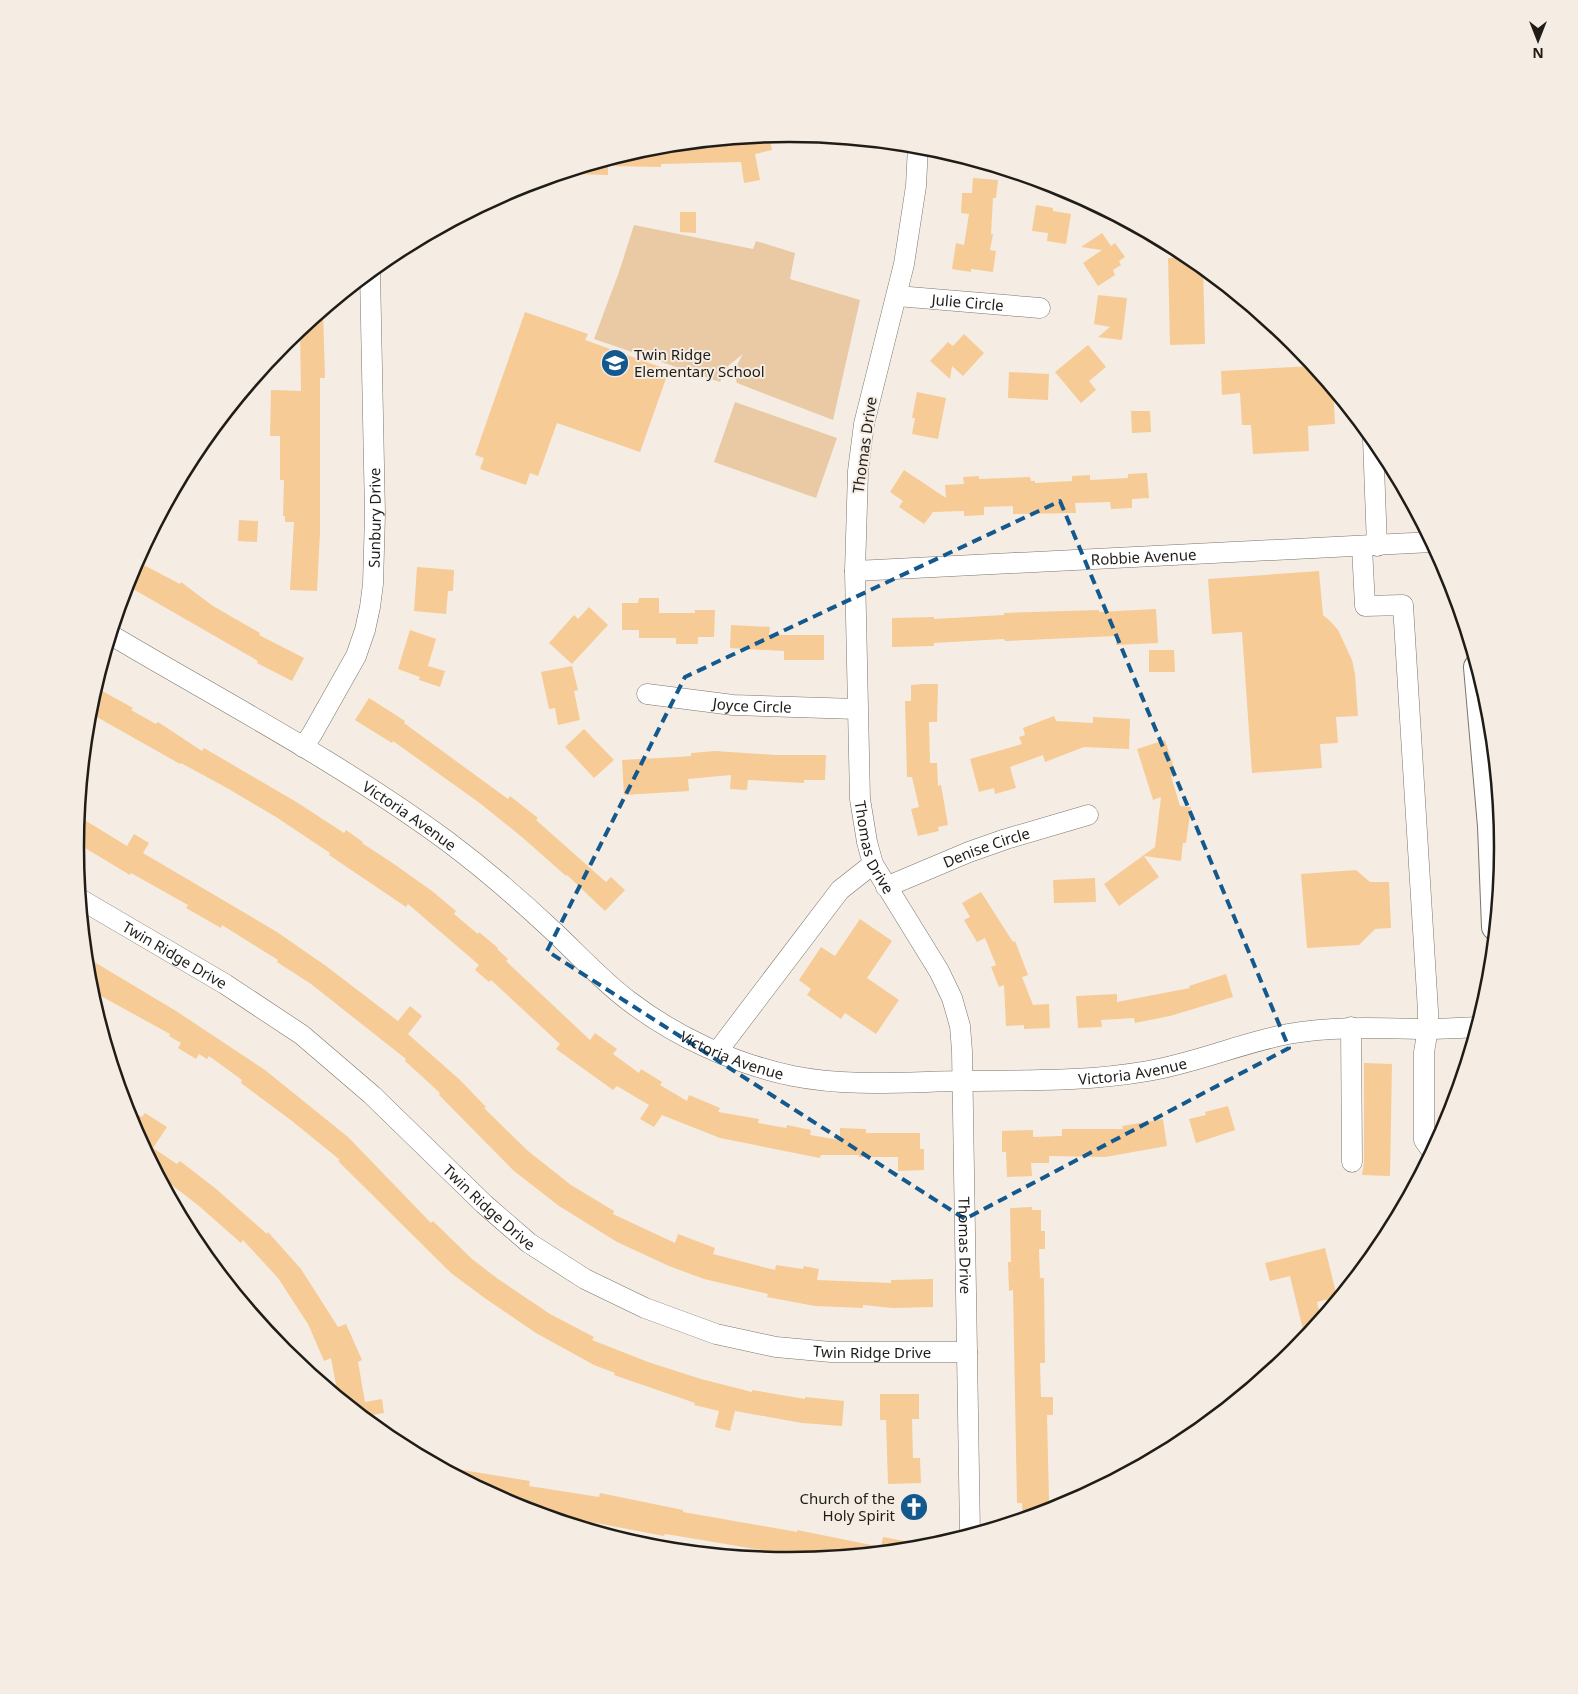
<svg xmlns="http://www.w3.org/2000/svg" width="1578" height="1694" font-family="'Noto Sans',sans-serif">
	<rect width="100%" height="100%" fill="#f5ede3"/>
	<!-- green -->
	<path fill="#e9caa4" d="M634 225 753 249 756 241 795 253 790 279 860 300 833 420 737 383 733 372 743 354 728 366 720 382 594 339 619 272Z
		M735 402 837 438 816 498 714 462Z"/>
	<!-- building -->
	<path fill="#f6cb96" d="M769 135 772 150 755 154 760 180 744 183 741 162 661 164V167L608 166V175L568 174 567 172 650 147Z
		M973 178 998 180 996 198H993L991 234H993L990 250 996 251 993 272 971 269V272L952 269 956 243 964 245 969 214 961 213 962 193H972Z
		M1036 205 1053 208V211L1071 214 1066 244 1047 241 1048 233 1032 231Z
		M680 212H696V233L680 232Z
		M1102 233 1111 246 1115 243 1125 257 1119 261 1121 265 1113 270 1115 275 1098 286 1083 263 1102 250 1081 247Z
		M1191 257 1203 267 1205 344 1170 345 1168 258Z
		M1098 295 1127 298 1122 340 1098 337 1110 327 1094 324Z
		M323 310 325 378H320V532L317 591 290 590 294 522H285V516H283L284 480H280V436H270L271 390 301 391 300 329Z
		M525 312 588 334 585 340 669 370 640 452 557 423 538 476 530 473 526 485 480 469 484 458 475 455Z
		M964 334 984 353 963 376 952 366 950 379 930 361 948 342 953 346Z
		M1088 345 1106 367 1089 381 1096 390 1081 403 1055 372Z
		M1313 366 1333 389 1335 424 1308 426 1309 451 1253 454 1251 425H1242L1240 393 1222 395 1221 371Z
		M1009 372 1049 374 1048 400 1008 398Z
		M917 392 946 398 938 439 912 434 915 418H912Z
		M1131 411H1150L1151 432 1132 433Z
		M904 470 946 498 945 485 964 484 963 477 979 476V479L1030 477 1031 481H1035V483L1072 481V476L1090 475V480L1128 478V474L1147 473 1149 498 1132 499V508L1111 509 1110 502 1075 503 1076 513 1013 514V506L984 507V515L964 516V511L933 512 924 524 899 507 903 501 890 492Z
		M239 520 258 521 257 542 238 541Z
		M136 561 180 584 181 582 213 606 260 633 259 635 304 658 292 681 257 663 258 661 126 585 129 574Z
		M417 567 454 570 453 591H448L446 614 414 611Z
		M1319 571 1323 615 1331 622 1338 630 1352 660 1355 674 1358 716 1336 717 1338 743 1320 744 1322 768 1252 773 1242 632 1212 634 1208 579Z
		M639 598H659V613H695V610H715L714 637H698V644H676V638H639V630H622V603H638Z
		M589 607 608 625 572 664 549 643 574 615 578 619Z
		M1156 609 1158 643 1116 645V636L1005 641 1004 639 934 643V646L892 647V618L934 617V619L1004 615V613L1099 610V612Z
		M731 625 770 627 769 635H824V660H784V651L730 648Z
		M410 630 436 639 428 666 445 671 440 687 419 680 420 677 398 669Z
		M1149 650H1174L1175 672H1149Z
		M572 666 578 690 574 691 580 720 558 725 555 708 549 709 541 672Z
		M923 684H938L937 722H929L930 763H937L938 786 941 785 948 825 938 827 939 831 918 836 911 809 919 807 912 777H907L905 701H911V685Z
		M95 687 133 708 131 710 156 724 158 722 202 751 204 748 298 803 344 833 346 830 363 842 362 843 394 864 432 891 456 911 454 914 478 934 479 932 498 948 497 949 508 959 506 961 590 1040 595 1033 617 1049 613 1054 639 1073 641 1069 662 1082 660 1085 687 1101 689 1095 720 1108 718 1112 759 1119 758 1123 786 1128 787 1125 811 1130 810 1135 840 1140V1128L866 1129V1133H920V1149H924V1170L898 1171V1157H859V1155H821L820 1158 720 1138 662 1115 654 1127 640 1119 649 1105 617 1086 613 1090 556 1049 560 1044 491 980 489 982 475 970 479 965 408 904 406 907 329 855 330 853 276 817 227 788 181 763 180 764 88 712Z
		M369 698 405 721 404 723 508 799 510 796 538 818 536 820 606 882 611 877 625 890 605 911 567 875 566 876 523 838 481 804 393 741 392 743 355 720Z
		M1054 716 1056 721 1093 723V717L1130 719 1129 749 1084 747 1045 762 1043 755 1010 767 1016 788 995 794 994 788 979 792 970 759 1022 744 1019 737 1025 735 1023 728Z
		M584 729 614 760 594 778 565 747Z
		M1165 740 1176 774 1171 776 1180 806 1191 807 1186 843H1183L1181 861 1144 856 1159 877 1119 906 1104 884 1155 847 1161 797 1153 800 1137 749Z
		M715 751 776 755H826L825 780H804V783L748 780 747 790 730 789 731 775 688 779 689 791 624 795 622 760 678 757 691 756V753Z
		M78 816 127 846 134 834 149 843 143 853 277 932 326 966 398 1021 410 1006 422 1016 408 1034 460 1080 486 1107 484 1108 528 1151 571 1185 614 1211 613 1214 675 1243 678 1234 715 1248 713 1254 775 1270 776 1265 803 1269 804 1266 819 1269 817 1280 891 1283V1280L933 1279V1307L892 1308 863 1305V1308L815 1306 767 1297 768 1294 704 1279 669 1266 617 1242 559 1206 514 1171 439 1095 440 1093 405 1061 406 1059 311 984 277 962 278 960 222 925 221 928 186 908 188 905 131 873 130 875 75 842Z
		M1356 870 1370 882H1389L1391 928 1375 929 1359 945 1307 948 1301 874Z
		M1095 878 1096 902 1054 903 1053 880Z
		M981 892 1013 942 1015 941 1028 975 1022 977 1033 1005 1049 1004 1050 1028 1024 1029V1025L1006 1026 1004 985 999 987 991 967 996 965 985 938 977 942 964 920 970 917 962 903Z
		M860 919 892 941 867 978 899 1000 876 1034 845 1013 841 1019 807 995 811 989 799 980 821 947 835 956Z
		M86 957 176 1011 265 1070 348 1137 431 1223 433 1221 472 1259 498 1279 550 1314 594 1337 592 1340 648 1362 701 1379 752 1392V1390L805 1399V1397L844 1401 842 1426 802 1423 735 1411 730 1431 715 1427 719 1411 694 1405 695 1403 614 1375 615 1373 594 1365 536 1333 486 1299 451 1273 338 1161 340 1160 292 1121 241 1083 242 1080 209 1056 207 1059 199 1054 196 1059 178 1048 181 1043 169 1036 170 1034 90 990Z
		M1226 974 1233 997 1170 1016 1135 1023 1134 1018 1101 1020 1102 1027 1078 1028 1076 996 1117 994V1002L1190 988 1189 986Z
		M1364 1063 1392 1064 1390 1176 1362 1175 1364 1162Z
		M1228 1106 1235 1130 1196 1143 1189 1119 1206 1115 1205 1112Z
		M126 1108 142 1117 145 1113 167 1127 153 1148 177 1164 180 1161 215 1188 267 1234 268 1232 301 1269 338 1327 346 1324 362 1360 358 1362 365 1402 382 1399 384 1413 368 1416 369 1422 338 1396 331 1358 324 1361 308 1324 278 1278 243 1240 241 1243 199 1206 159 1175 129 1120Z
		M1163 1119 1167 1146 1105 1157 1049 1156V1163H1031L1032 1176 1007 1177 1006 1152H1002V1131L1033 1130V1137L1062 1136V1129H1123L1122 1126Z
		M1032 1207V1210H1041V1231H1045V1249H1039L1040 1278H1044L1045 1363H1040L1041 1397H1053V1415H1047L1049 1501 1047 1502V1511L1023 1519 1022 1503H1017L1013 1290 1009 1291 1008 1262H1011L1010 1208Z
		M1325 1248 1337 1297 1317 1302 1321 1319 1305 1338 1290 1276 1270 1281 1265 1263Z
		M880 1394H919V1419H912L913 1458H920L921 1483 888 1484 886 1420H880Z
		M450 1468 530 1481 529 1486 599 1497 600 1493 683 1510V1512L797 1532V1530L881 1547 883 1537 921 1544V1548L797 1560 761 1553V1550L678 1536 665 1534 664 1536 554 1515 555 1511 511 1504 449 1471Z"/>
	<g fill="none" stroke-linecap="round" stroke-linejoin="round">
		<defs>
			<g id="minor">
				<path id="s1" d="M918 146 916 186 904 264 864 424 858 471 855 571 860 799 867 842 873 864 939 971 952 998 960 1026 962 1051 970 1534"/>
				<path id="s2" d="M897 296 1040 308"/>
				<path d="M1373 439 1377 546"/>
				<path d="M1362 547 1365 606 1403 605 1428 1011V1029L1424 1052V1140L1432 1151"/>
				<path id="s3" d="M855 571 1432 542"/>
				<path id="s4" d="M111 635C224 702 341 763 447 841 483 868 518 898 551 929 577 953 601 980 629 1001 676 1037 735 1064 793 1076 848 1087 904 1082 960 1081 1023 1080 1086 1082 1148 1071 1196 1063 1241 1043 1288 1034 1333 1026 1378 1028 1424 1029 1441 1029 1459 1028 1477 1027"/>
				<path id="s5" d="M647 694 733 705 857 709"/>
				<path id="s6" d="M303 747 312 734 356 656 365 630 370 607 373 584 375 514 370 272"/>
				<path id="s7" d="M886 887 969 852 1006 839 1088 815"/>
				<path id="s8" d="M80 899 225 984 302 1035 372 1095 484 1204 529 1243 585 1279 645 1308 716 1334 776 1347 831 1352H967"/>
				<path d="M1351 1027 1352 1162"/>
				<path d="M717 1052 840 890 873 864"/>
			</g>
			<path id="major" d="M1477 667 1491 826 1495 927"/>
		</defs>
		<!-- minor casing -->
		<use href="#minor" stroke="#7b746b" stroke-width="21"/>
		<!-- major casing -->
		<use href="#major" stroke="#7b746b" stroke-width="28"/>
		<!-- minor -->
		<use href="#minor" stroke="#fff" stroke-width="20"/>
		<!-- major -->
		<use href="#major" stroke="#fff" stroke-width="26"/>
	</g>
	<!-- marked area -->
	<path fill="none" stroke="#14598d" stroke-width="4" stroke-dasharray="10 6" stroke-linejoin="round" d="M1060 501 1289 1048 965 1219 547 951 685 677Z"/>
	<!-- icons -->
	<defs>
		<symbol id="school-disc" viewBox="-11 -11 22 22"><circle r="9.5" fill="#14598d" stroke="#f5ede3"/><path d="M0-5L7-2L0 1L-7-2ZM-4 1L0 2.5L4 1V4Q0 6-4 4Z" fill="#fff"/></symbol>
		<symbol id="church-disc" viewBox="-11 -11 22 22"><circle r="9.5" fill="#14598d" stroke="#f5ede3"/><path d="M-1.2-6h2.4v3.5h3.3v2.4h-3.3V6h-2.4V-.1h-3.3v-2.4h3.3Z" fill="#fff"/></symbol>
	</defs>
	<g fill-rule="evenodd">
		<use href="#school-disc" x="599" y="347" width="32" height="32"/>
		<use href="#church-disc" x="898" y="1491" width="32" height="32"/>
	</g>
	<g text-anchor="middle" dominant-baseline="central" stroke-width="4" stroke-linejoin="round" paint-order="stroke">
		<!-- street labels -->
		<g font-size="15" fill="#201d19" stroke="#f5ede3">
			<text stroke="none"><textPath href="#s2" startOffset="71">Julie Circle</textPath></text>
			<text transform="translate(864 445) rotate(-82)">Thomas Drive</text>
			<text stroke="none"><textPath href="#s6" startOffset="246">Sunbury Drive</textPath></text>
			<text stroke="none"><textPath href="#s3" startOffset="289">Robbie Avenue</textPath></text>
			<text stroke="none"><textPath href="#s5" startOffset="106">Joyce Circle</textPath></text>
			<text stroke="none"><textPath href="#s4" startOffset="349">Victoria Avenue</textPath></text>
			<text stroke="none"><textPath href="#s1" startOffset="710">Thomas Drive</textPath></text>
			<text stroke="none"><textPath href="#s7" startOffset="108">Denise Circle</textPath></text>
			<text stroke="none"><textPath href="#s8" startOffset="110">Twin Ridge Drive</textPath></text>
			<text stroke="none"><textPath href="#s4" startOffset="754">Victoria Avenue</textPath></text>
			<text stroke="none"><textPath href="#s4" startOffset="1159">Victoria Avenue</textPath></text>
			<text stroke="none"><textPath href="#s8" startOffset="515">Twin Ridge Drive</textPath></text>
			<text stroke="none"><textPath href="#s1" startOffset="1130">Thomas Drive</textPath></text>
			<text stroke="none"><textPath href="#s8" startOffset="935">Twin Ridge Drive</textPath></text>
		</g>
		<!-- poi labels -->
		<g font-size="15" fill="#201d19" stroke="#f5ede3" text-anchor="start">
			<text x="634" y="354">Twin Ridge<tspan x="634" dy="17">Elementary School</tspan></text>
			<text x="895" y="1498" text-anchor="end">Church of the<tspan x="895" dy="17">Holy Spirit</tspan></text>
		</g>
	</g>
	<!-- crop -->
	<path d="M0 0H1578V1694H0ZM84 847a705 705 0 1 1 1410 0a705 705 0 1 1-1410 0Z" fill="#f5ede3" fill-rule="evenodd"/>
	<path fill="none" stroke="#201d19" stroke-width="2.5" d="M84 847a705 705 0 1 1 1410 0a705 705 0 1 1-1410 0Z"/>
	<!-- north arrow -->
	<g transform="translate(1538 40) rotate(180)" stroke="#f5ede3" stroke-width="4" paint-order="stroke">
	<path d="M0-4L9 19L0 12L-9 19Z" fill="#201d19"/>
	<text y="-8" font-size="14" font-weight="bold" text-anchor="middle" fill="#201d19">N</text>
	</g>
</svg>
